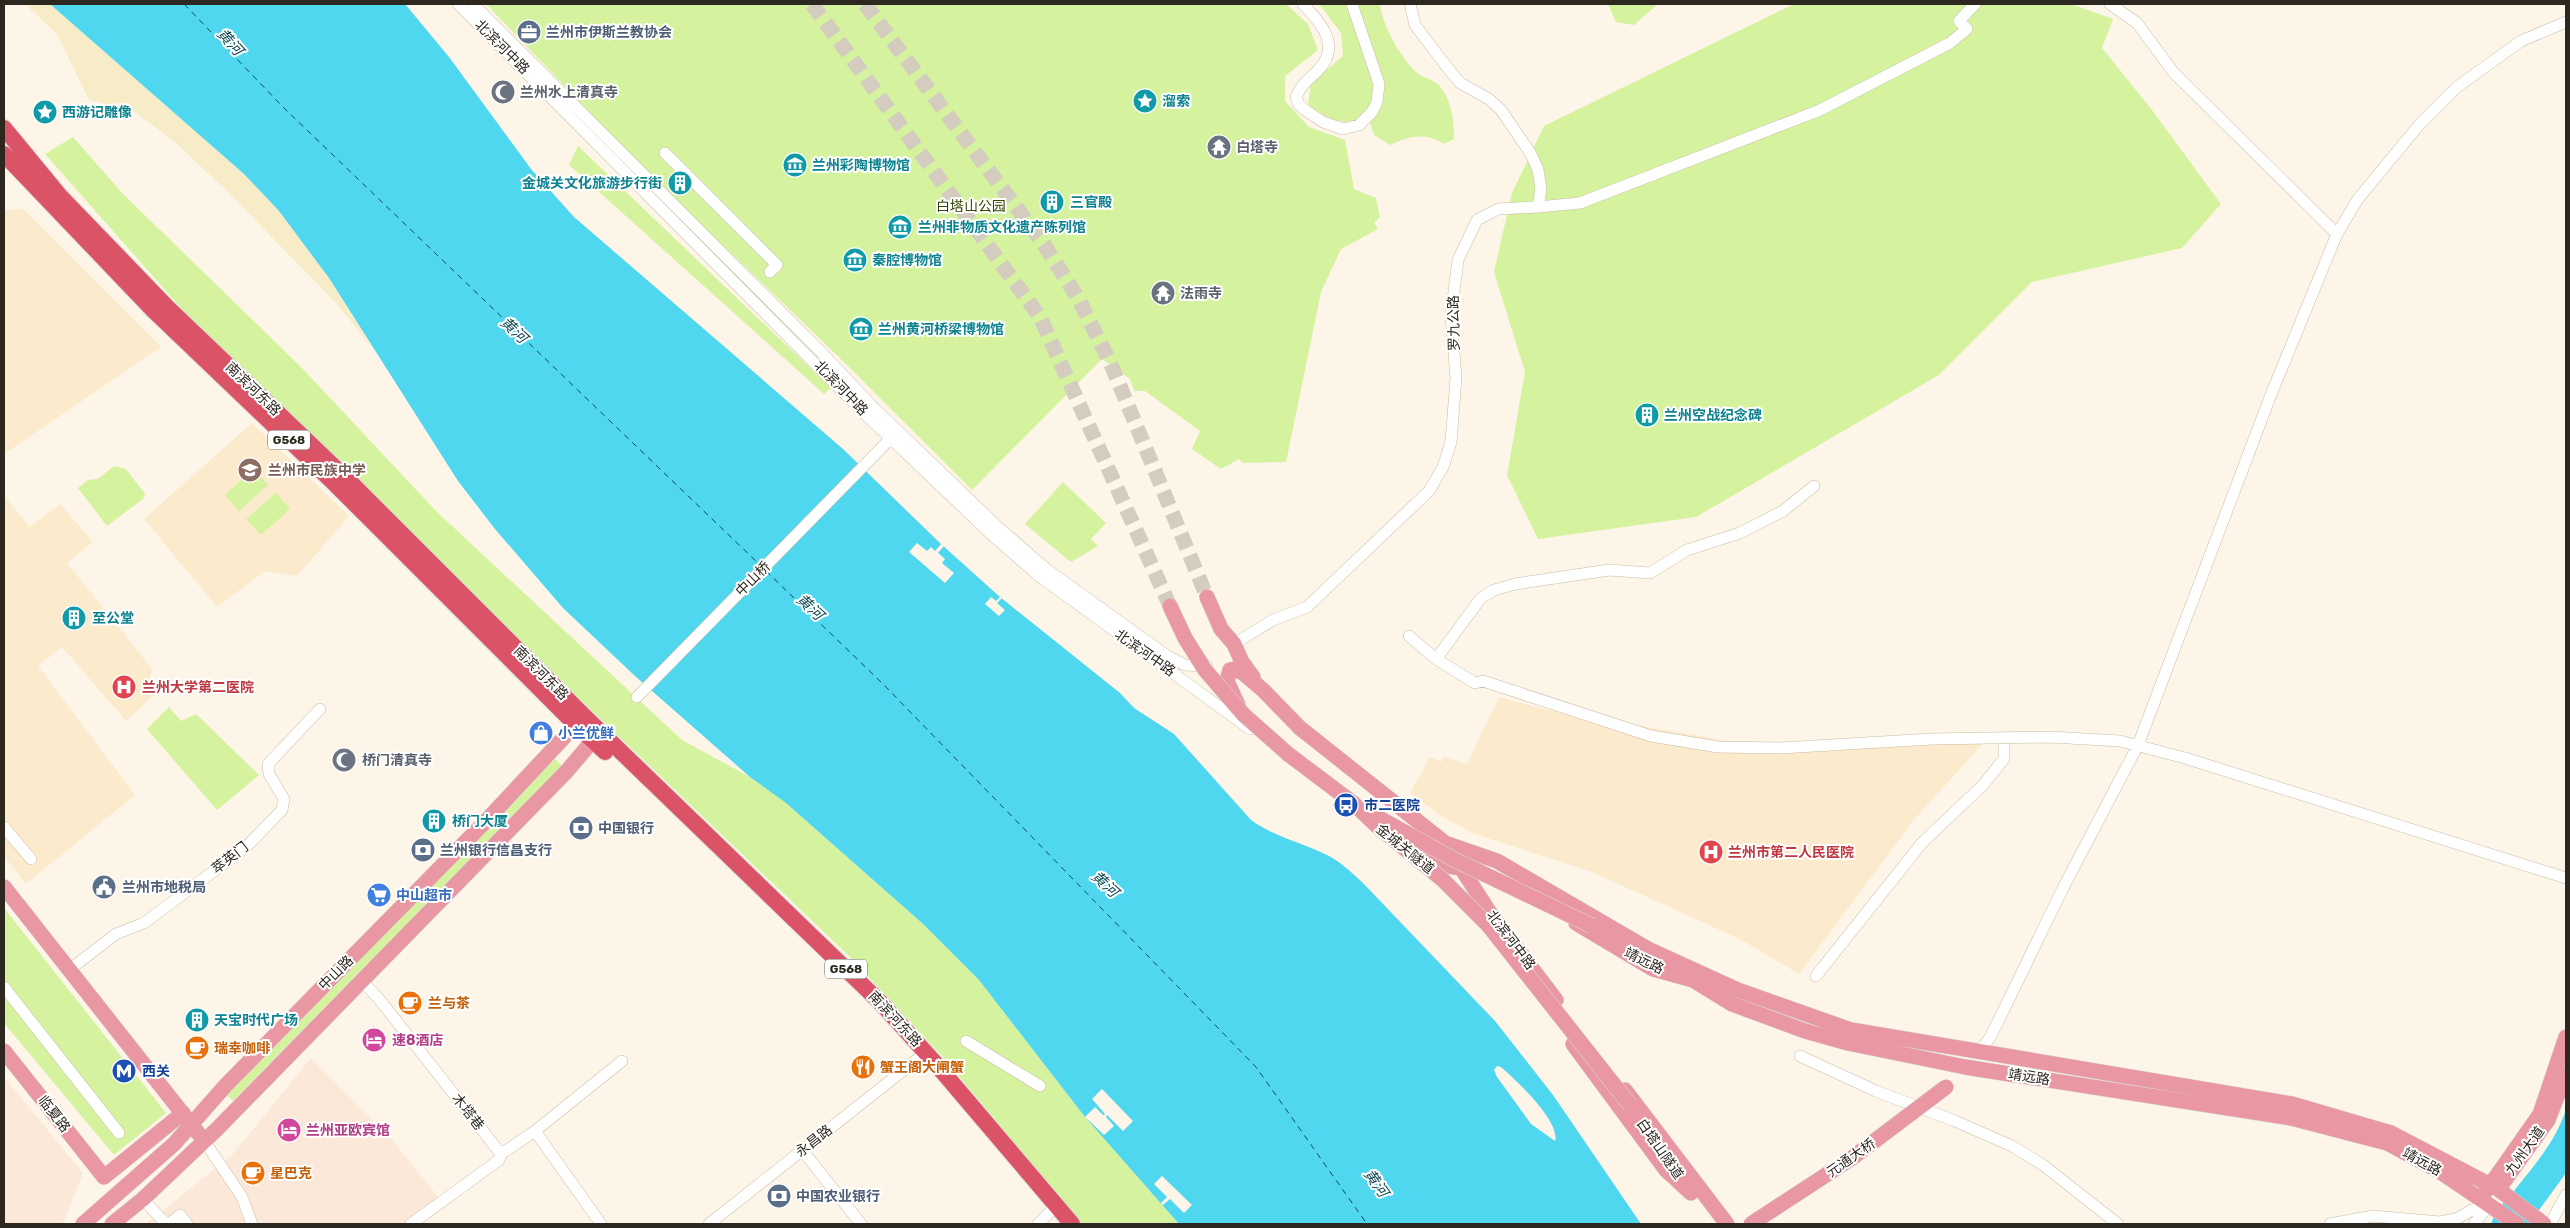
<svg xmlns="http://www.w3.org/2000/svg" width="2570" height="1228" font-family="Rubik,'Noto Sans SC',sans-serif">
	<rect width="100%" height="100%" fill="#fdf5e7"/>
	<!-- commercial -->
	<path fill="#fce8d8" d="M311 1058 394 1142 443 1203 418 1224H146L232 1155Z
		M4 1077 83 1173 63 1224H4Z"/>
	<!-- built -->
	<path fill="#fbeacc" d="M23 209 161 347 4 454V210Z
		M252 423 349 516 297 576 265 571 217 607 144 519Z
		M4 496 30 527 60 504 93 542 67 563 152 669 149 682 156 693 126 721 62 647 38 666 135 795 26 884 4 856Z
		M1499 697 1543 709 1740 743 1984 742 1913 821 1799 974 1740 939 1592 872 1472 833 1440 815 1410 793 1430 757 1441 762 1444 757 1467 764Z"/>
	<!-- green -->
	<path fill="#d5f29f" d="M486 4 1287 5 1308 24 1318 50 1285 76V101L1309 127 1345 140 1354 189 1376 198 1380 217 1374 223 1378 229 1341 249 1321 292 1286 462 1243 463 1239 459 1221 469 1192 449 1200 431 1145 391H1134L1130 379 1102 359 972 490 849 367 648 173Z
		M1319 4H1380C1383 27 1399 54 1415 71 1420 77 1429 78 1435 82 1450 92 1455 122 1454 139L1444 144C1426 132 1409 136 1390 145L1374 135 1369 120C1337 123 1334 124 1308 104L1311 83 1343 56 1341 33Z
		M1608 4H1658L1634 25 1616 22Z
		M1794 4H2071L2113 19 2102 48 2152 110 2221 204 2182 248 2032 282 1939 375 1696 517 1538 539 1507 475 1525 372 1494 272 1512 193 1544 126Z
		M73 137 123 194 302 368 437 512 682 740 750 777 786 803 922 923 979 980 1085 1117 1179 1224H1082L943 1057 849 956 566 686 204 334 45 154Z
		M578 146 831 388 824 394 569 165Z
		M114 466 126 469 145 494 143 499 107 526 78 488 88 480 98 479Z
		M254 468 268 485 239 511 225 495Z
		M1063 482 1106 523 1091 539 1098 546 1071 562 1025 524Z
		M276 493 290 509 261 535 246 519Z
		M169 707 181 721 196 714 259 775 217 810 147 729Z
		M555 759 562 766 233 1101 226 1094Z
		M4 908 166 1113 114 1155 4 1023Z"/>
	<!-- sand -->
	<path fill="#f6ecc7" d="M25 4H50L244 174 279 211 329 278 373 349 337 304 229 193 175 142 131 109 89 100 57 34Z"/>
	<!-- water -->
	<path fill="#4ed7ee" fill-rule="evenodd" d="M50 4H405L449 57 531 169 574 217 843 449 941 544 1000 597 1120 693 1134 708 1174 734 1251 820C1273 836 1300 842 1325 854 1340 861 1351 872 1362 882L1495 1021 1553 1095 1641 1224H1179L1085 1117 979 980 922 923 786 803 750 777 635 676 563 608 495 529 458 481 329 278 279 211 244 174ZM1497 1066 1501 1067C1515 1079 1561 1122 1555 1141L1531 1124 1497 1077 1494 1070Z
		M2566 1109V1173L2529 1224H2491C2495 1210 2508 1199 2517 1187 2536 1164 2558 1137 2566 1109Z"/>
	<!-- pier -->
	<path fill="#fdf5e7" d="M917 543 927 551 931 547 935 551 941 544 944 546 938 553 945 559 942 563 954 573 945 583 909 552Z
		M991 597 996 601 1000 597 1002 598 997 603 1005 610 999 616 985 604Z
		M1102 1089 1133 1121 1123 1131 1107 1115 1106 1117 1114 1126 1104 1135 1085 1117 1095 1107 1103 1115 1105 1114 1092 1099Z
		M1162 1176 1192 1205 1184 1213 1170 1199 1163 1205 1161 1203 1167 1197 1154 1184Z"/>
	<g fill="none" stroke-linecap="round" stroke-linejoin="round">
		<!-- ferry -->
		<path stroke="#0f4b54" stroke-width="1" stroke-dasharray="6 5" stroke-linecap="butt" d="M184 4 283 107 760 565
			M766 571 883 684 1256 1067 1367 1224"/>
		<!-- major-tunnel -->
		<path stroke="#d3ccbf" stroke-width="15" stroke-dasharray="15 8" stroke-linecap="butt" d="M812 4 1040 317 1170 606
			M865 4 1045 246 1078 298 1110 362 1207 597"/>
		<defs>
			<path id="minor" d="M458 4 866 415 992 535 1039 576 1250 729
				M473 4 824 355 874 408 999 528 1045 568 1166 655 1185 665 1207 666
				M1303 4C1317 19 1337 39 1325 61 1318 75 1303 79 1296 97L1299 105 1305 110 1323 122 1343 129 1359 125 1372 112 1377 102 1379 84 1352 4
				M2110 4 2137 23 2174 73 2337 234
				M665 153 777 265 770 272
				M1538 207 1580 203 1820 110 1950 43 1967 29 1959 21 1975 4
				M1409 636 1436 659 1475 683 1483 681 1651 736 1718 747 1780 748 1932 739 2051 737 2120 741 2185 758 2566 878
				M1234 644 1273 620 1307 607 1429 491 1443 467 1451 442 1456 378 1451 315 1458 260 1477 220 1498 209 1538 207 1541 189 1538 170 1531 154 1501 110 1489 99 1460 83 1443 62 1415 25 1410 4
				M1436 659 1481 598 1494 590 1515 584 1609 570 1650 573 1687 550 1740 533 1783 511 1814 486
				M637 697 895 434
				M4 827 31 859
				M69 970 116 934 144 923 245 848 282 810 284 799 269 774 268 764 320 709
				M1816 976 1922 843 1983 785 2004 759V739
				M362 981 379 999 501 1154 499 1160 411 1224
				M4 987 119 1133
				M966 1041 1040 1086
				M1980 1051 1991 1036 2062 890 2138 745 2272 392 2337 234 2358 199 2419 125 2457 87 2521 41 2566 22
				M1800 1056 1876 1091 1955 1121 2012 1146 2043 1165 2118 1224
				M535 1131 601 1224
				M205 1142 242 1197 252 1224
				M802 1150 861 1224
				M501 1154 535 1131 622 1061
				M143 1199 166 1224
				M169 1224 180 1215 187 1224
				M709 1224 919 1058
				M1038 1224 1051 1211
				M2330 1224 2373 1216 2440 1222 2456 1219 2472 1210 2489 1205
				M2474 1224 2489 1205
				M2550 1224 2566 1195"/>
			<path id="major" d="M1207 597 1221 629 1234 644 1242 662 1253 677
				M1238 705 1227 681 1230 670 1234 669 1243 673 1263 690 1300 728 1445 843 1492 916 1556 1000
				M1412 852 1445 843 1497 861 1648 949 1738 990 1851 1030 2292 1104 2391 1133 2498 1189 2544 1224
				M1425 862 1466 869
				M4 887 198 1133
				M1576 923 1653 969 1693 980 1732 1004 1805 1031 1848 1043 1965 1067 2291 1118 2387 1143 2439 1171 2517 1224
				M1573 1044 1666 1170 1691 1193
				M4 1051 104 1177
				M1625 1090 1727 1224
				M104 1177 183 1113
				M2500 1187 2548 1120 2566 1073
				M2486 1191 2540 1114 2566 1037
				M83 1224 174 1144 226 1085 484 823 583 717
				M112 1224 143 1199 217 1129 567 771 600 732"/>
			<path id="highway" d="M4 128 60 196 167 307 348 480 584 716 881 1003 936 1064 1072 1224
				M4 154 153 310 334 483 576 725 605 752"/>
		</defs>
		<!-- minor casing -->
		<use href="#minor" stroke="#c9bca6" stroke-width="12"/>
		<!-- major casing -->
		<use href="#major" stroke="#d9d8d7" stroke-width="16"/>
		<!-- highway casing -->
		<use href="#highway" stroke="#d9d8d7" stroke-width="18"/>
		<!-- minor -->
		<use href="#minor" stroke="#fff" stroke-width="11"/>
		<!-- major -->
		<use href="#major" stroke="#e998a3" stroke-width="15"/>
		<!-- highway -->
		<use href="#highway" stroke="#da5366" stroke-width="16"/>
		<defs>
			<path id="major-bridge" d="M1170 606 1185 638 1205 670 1244 715 1288 754 1353 803 1377 826 1443 880 1488 925 1630 1105
				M1374 815 1453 859 1592 926
				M1751 1224 1852 1158 1946 1087"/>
		</defs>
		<!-- major-bridge casing -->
		<use href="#major-bridge" stroke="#d9d8d7" stroke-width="16" stroke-linecap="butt"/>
		<!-- major-bridge -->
		<use href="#major-bridge" stroke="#e998a3" stroke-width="15"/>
	</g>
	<!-- icons -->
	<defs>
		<symbol id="office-disc" viewBox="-11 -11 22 22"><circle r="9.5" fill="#5c6f8a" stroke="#fff"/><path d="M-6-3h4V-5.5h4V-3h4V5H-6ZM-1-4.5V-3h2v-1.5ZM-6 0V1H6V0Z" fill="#fff"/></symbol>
		<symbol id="mosque-disc" viewBox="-11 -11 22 22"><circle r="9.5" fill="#6b7280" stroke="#fff"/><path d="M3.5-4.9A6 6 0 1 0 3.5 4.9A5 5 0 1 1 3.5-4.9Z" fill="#fff"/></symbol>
		<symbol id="sight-disc" viewBox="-11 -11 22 22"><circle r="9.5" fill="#0f9aa8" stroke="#fff"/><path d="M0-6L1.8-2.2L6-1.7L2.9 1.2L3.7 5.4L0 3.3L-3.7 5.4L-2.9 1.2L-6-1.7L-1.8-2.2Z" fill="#fff"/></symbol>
		<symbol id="temple-disc" viewBox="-11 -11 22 22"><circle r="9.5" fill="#6b7280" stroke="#fff"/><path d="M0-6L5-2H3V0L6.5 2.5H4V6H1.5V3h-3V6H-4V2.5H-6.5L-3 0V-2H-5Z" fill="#fff"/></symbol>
		<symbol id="museum-disc" viewBox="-11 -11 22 22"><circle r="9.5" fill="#0f9aa8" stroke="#fff"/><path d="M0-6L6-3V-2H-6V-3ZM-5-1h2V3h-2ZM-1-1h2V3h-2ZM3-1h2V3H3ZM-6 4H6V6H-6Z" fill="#fff"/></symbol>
		<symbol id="building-disc" viewBox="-11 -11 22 22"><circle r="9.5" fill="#0f9aa8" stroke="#fff"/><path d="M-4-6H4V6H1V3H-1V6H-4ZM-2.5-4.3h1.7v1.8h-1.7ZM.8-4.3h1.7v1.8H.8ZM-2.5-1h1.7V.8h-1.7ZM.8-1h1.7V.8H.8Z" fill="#fff"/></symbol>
		<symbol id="school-disc" viewBox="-11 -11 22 22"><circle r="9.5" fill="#8d6e63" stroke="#fff"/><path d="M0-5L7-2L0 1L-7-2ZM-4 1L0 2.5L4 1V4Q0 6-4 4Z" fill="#fff"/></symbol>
		<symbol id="hospital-disc" viewBox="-11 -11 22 22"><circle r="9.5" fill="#e0444e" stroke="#fff"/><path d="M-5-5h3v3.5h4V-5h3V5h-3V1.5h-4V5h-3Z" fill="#fff"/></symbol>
		<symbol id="shop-disc" viewBox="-11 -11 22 22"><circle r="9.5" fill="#3f7fe0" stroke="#fff"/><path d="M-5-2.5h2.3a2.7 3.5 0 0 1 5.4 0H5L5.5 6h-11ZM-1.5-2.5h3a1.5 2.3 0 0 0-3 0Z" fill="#fff"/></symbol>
		<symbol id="bus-disc" viewBox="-11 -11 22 22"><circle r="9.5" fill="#1a4fb4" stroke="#fff"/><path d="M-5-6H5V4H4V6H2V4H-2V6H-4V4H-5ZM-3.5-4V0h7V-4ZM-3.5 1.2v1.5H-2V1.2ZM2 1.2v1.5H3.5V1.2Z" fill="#fff"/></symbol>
		<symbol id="bank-disc" viewBox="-11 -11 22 22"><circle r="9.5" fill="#5c6f8a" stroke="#fff"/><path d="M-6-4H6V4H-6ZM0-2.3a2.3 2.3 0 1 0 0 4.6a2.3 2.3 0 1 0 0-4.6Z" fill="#fff"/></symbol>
		<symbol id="civic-disc" viewBox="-11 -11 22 22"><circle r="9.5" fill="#5c6f8a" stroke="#fff"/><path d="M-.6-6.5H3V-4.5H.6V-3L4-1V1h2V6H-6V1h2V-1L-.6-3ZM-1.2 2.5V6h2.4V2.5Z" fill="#fff"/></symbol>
		<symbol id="supermarket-disc" viewBox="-11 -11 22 22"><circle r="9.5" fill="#3f7fe0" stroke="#fff"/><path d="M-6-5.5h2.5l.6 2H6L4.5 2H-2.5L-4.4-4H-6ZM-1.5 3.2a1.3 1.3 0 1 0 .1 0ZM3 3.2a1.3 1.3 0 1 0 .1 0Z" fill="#fff"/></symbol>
		<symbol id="cafe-disc" viewBox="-11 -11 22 22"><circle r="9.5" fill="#e8710a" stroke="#fff"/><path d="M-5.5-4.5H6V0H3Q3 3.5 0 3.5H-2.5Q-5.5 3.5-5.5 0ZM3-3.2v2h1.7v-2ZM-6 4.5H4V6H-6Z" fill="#fff"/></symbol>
		<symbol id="hotel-disc" viewBox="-11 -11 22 22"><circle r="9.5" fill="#d1479c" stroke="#fff"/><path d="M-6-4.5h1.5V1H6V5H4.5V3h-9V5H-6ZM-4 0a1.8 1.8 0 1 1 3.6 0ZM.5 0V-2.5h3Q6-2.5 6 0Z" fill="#fff"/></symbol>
		<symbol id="restaurant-disc" viewBox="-11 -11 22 22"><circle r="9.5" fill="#e8710a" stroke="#fff"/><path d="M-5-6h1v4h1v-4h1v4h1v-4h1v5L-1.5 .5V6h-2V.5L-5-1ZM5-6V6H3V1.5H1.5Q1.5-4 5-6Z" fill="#fff"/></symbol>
		<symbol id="metro-disc" viewBox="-11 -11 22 22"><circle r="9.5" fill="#1a4fb4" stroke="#fff"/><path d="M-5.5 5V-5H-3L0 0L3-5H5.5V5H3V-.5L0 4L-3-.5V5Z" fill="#fff"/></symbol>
	</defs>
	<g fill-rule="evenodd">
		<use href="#office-disc" x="515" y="18" width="28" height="28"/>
		<use href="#mosque-disc" x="489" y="78" width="28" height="28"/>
		<use href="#sight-disc" x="1131" y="87" width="28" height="28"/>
		<use href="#sight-disc" x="31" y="98" width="28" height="28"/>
		<use href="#temple-disc" x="1205" y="133" width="28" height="28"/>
		<use href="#museum-disc" x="781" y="151" width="28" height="28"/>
		<use href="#building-disc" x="666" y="169" width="28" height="28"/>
		<use href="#building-disc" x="1038" y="188" width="28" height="28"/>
		<use href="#museum-disc" x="886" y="213" width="28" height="28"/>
		<use href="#museum-disc" x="841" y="246" width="28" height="28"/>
		<use href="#temple-disc" x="1149" y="279" width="28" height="28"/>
		<use href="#museum-disc" x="847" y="315" width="28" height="28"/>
		<use href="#building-disc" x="1633" y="401" width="28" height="28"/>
		<use href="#school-disc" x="236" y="456" width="28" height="28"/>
		<use href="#building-disc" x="60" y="604" width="28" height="28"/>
		<use href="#hospital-disc" x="110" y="673" width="28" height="28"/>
		<use href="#shop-disc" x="527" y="719" width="28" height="28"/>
		<use href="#mosque-disc" x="330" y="746" width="28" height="28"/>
		<use href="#bus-disc" x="1332" y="791" width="28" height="28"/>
		<use href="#building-disc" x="420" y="807" width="28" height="28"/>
		<use href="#bank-disc" x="567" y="814" width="28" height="28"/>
		<use href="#bank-disc" x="409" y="836" width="28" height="28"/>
		<use href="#hospital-disc" x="1697" y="838" width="28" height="28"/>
		<use href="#civic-disc" x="90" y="873" width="28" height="28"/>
		<use href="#supermarket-disc" x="365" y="881" width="28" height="28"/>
		<use href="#cafe-disc" x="396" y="989" width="28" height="28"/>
		<use href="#building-disc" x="183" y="1006" width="28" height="28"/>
		<use href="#hotel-disc" x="360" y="1026" width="28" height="28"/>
		<use href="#cafe-disc" x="183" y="1034" width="28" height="28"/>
		<use href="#restaurant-disc" x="849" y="1053" width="28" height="28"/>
		<use href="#metro-disc" x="110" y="1057" width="28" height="28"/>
		<use href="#hotel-disc" x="275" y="1116" width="28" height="28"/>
		<use href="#cafe-disc" x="239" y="1159" width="28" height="28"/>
		<use href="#bank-disc" x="765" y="1182" width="28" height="28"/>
	</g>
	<g text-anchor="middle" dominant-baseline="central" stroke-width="4" stroke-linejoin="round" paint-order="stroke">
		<!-- shield labels -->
		<g fill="#fff" stroke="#6b6862" stroke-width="1">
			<rect x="268" y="430.5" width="42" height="19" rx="4"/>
			<rect x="825" y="959.5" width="42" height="19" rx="4"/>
		</g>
		<g font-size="12" font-weight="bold" fill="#2c271f">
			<text x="289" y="440">G568</text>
			<text x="846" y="969">G568</text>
		</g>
		<!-- service labels -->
		<g font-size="14" font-weight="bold" fill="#4e5e75" stroke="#fff" text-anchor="start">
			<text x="546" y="32">兰州市伊斯兰教协会</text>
			<text x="598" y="828">中国银行</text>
			<text x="440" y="850">兰州银行信昌支行</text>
			<text x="122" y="887">兰州市地税局</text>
			<text x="796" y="1196">中国农业银行</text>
		</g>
		<!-- street labels -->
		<g font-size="14" fill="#2c271f" stroke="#fff">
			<text transform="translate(502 47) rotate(45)">北滨河中路</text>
			<text transform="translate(1454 323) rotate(-91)">罗九公路</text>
			<text transform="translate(841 388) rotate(46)">北滨河中路</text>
			<text transform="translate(253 389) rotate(44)">南滨河东路</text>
			<text transform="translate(753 579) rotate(-45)">中山桥</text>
			<text transform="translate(1145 653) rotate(35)">北滨河中路</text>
			<text transform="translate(541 673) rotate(45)">南滨河东路</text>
			<text transform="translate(1405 849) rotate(39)">金城关隧道</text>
			<text transform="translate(230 858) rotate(-38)">萃英门</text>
			<text transform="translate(1511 940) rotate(53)">北滨河中路</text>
			<text transform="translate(1644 961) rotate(26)">靖远路</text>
			<text transform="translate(336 973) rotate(-45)">中山路</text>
			<text transform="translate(895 1019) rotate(47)">南滨河东路</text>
			<text transform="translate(2029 1077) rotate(9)">靖远路</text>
			<text transform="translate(468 1112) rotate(52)">木塔巷</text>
			<text transform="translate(54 1114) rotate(52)">临夏路</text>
			<text transform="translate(814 1141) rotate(-38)">永昌路</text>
			<text transform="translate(1660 1149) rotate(55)">白塔山隧道</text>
			<text transform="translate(2525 1151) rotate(-54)">九州大道</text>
			<text transform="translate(1851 1158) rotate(-35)">元通大桥</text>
			<text transform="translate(2422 1162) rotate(29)">靖远路</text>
		</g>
		<!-- worship labels -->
		<g font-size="14" font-weight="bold" fill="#5b616d" stroke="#fff" text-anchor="start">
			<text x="520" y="92">兰州水上清真寺</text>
			<text x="1236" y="147">白塔寺</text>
			<text x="1180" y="293">法雨寺</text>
			<text x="362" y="760">桥门清真寺</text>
		</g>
		<!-- culture labels -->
		<g font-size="14" font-weight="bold" fill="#0d838f" stroke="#fff" text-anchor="start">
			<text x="1162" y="101">溜索</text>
			<text x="62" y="112">西游记雕像</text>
			<text x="812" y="165">兰州彩陶博物馆</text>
			<text x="662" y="183" text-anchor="end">金城关文化旅游步行街</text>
			<text x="1070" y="202">三官殿</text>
			<text x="918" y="227">兰州非物质文化遗产陈列馆</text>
			<text x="872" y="260">秦腔博物馆</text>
			<text x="878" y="329">兰州黄河桥梁博物馆</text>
			<text x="1664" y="415">兰州空战纪念碑</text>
			<text x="92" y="618">至公堂</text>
			<text x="452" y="821">桥门大厦</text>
			<text x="214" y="1020">天宝时代广场</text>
		</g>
		<!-- park labels -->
		<g font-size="14" fill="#354703" stroke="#fff">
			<text x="971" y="206">白塔山公园</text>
		</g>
		<!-- education labels -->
		<g font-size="14" font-weight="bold" fill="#785e54" stroke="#fff" text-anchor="start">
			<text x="268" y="470">兰州市民族中学</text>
		</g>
		<!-- health labels -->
		<g font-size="14" font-weight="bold" fill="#be3a42" stroke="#fff" text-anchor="start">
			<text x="142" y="687">兰州大学第二医院</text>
			<text x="1728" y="852">兰州市第二人民医院</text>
		</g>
		<!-- shop labels -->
		<g font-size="14" font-weight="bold" fill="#366cbe" stroke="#fff" text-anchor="start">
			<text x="558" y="733">小兰优鲜</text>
			<text x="396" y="895">中山超市</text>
		</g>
		<!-- transit labels -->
		<g font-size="14" font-weight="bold" fill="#164399" stroke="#fff" text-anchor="start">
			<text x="1364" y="805">市二医院</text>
			<text x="142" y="1071">西关</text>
		</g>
		<!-- food labels -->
		<g font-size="14" font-weight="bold" fill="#c56008" stroke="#fff" text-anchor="start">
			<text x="428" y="1003">兰与茶</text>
			<text x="214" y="1048">瑞幸咖啡</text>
			<text x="880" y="1067">蟹王阁大闸蟹</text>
			<text x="270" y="1173">星巴克</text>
		</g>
		<!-- hotel labels -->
		<g font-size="14" font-weight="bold" fill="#b23c85" stroke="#fff" text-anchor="start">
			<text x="392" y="1040">速8酒店</text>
			<text x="306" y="1130">兰州亚欧宾馆</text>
		</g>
		<!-- water labels -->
		<g font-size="15" font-style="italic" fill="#0f4b54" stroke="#fff">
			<text transform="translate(230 42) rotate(48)">黄河</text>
			<text transform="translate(514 330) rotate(43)">黄河</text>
			<text transform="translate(810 607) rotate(43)">黄河</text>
			<text transform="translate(1105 884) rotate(43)">黄河</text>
			<text transform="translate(1376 1183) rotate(54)">黄河</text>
		</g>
	</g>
	<!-- border -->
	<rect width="2570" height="1228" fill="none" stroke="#2c271f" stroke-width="10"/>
</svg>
